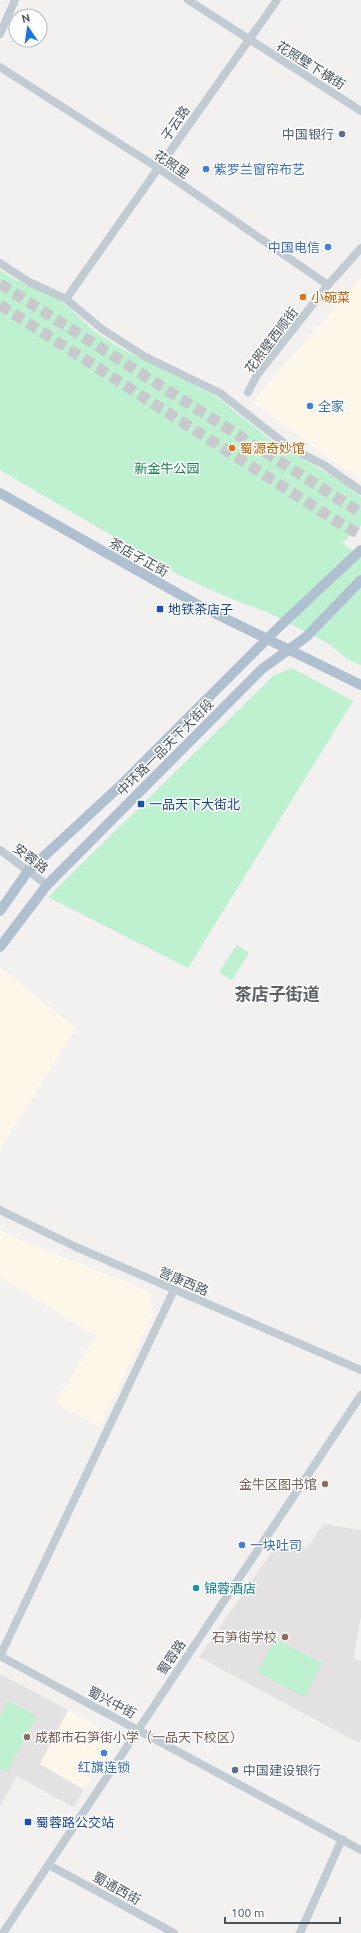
<svg xmlns="http://www.w3.org/2000/svg" width="361" height="1933" font-family="Ubuntu,'Noto Sans SC',sans-serif">
	<rect width="100%" height="100%" fill="#f3f0f0"/>
	<!-- commercial -->
	<path fill="#fdf7ea" d="M361 278V481L252 402Z
		M0 967 76 1028 0 1150Z
		M0 1230 20 1240 149 1291 153 1314 100 1427 55 1403 96 1336 0 1277Z
		M68 1710 109 1732 113 1746 84 1790 39 1764Z"/>
	<!-- education -->
	<path fill="#e4e1e2" d="M324 1524 361 1530V1617L353 1658 361 1661V1738L359 1743 199 1657 278 1543 307 1548Z
		M0 1674 68 1710 40 1764 84 1790 73 1807 17 1776 0 1807Z"/>
	<!-- green -->
	<path fill="#bef1d0" d="M0 270 14 279 49 294 65 304 94 331 122 349 214 395 275 443 338 479 361 497V525L342 543 361 555V665L347 659 329 644 267 612 227 597 179 575 0 470Z
		M292 668 353 701 188 968 48 897 274 675Z
		M237 945 249 953 232 980 219 972Z
		M275 1639 322 1663 304 1697 257 1672Z
		M8 1701 37 1716 7 1772 0 1768V1716Z"/>
	<g fill="none" stroke-linecap="round" stroke-linejoin="round">
		<!-- highway-tunnel -->
		<path stroke="#c8c9cc" stroke-width="11" stroke-dasharray="11 5.5" stroke-linecap="butt" d="M0 284 361 513
			M0 305 338 522 361 535"/>
		<!-- minor -->
		<path stroke="#c0cbd2" stroke-width="8" d="M188 0 361 111
			M0 34 15 0
			M0 67 158 168 328 285
			M0 263 29 282 66 299 102 329 144 356 220 393 289 447 324 465 361 491
			M66 299 277 0
			M248 392 257 375 328 285 361 248
			M0 850 47 885
			M0 1210 76 1247 361 1370
			M0 1656 361 1850
			M0 1656 174 1290
			M49 1865 174 1933
			M3 1933 361 1395
			M300 1933 342 1839"/>
		<!-- major -->
		<path stroke="#afc0d0" stroke-width="10" d="M0 493 202 607 361 685
			M0 911 28 871 119 787 281 625 361 550
			M0 947 47 885 262 669 306 637 361 580"/>
	</g>
	<!-- markers -->
	<g fill="#5c6f8a" stroke="#fff" stroke-width="1.5">
		<circle cx="342" cy="134" r="4"/>
		<circle cx="235" cy="1770" r="4"/>
	</g>
	<g fill="#3f7fe0" stroke="#fff" stroke-width="1.5">
		<circle cx="206" cy="169" r="4"/>
		<circle cx="328" cy="247" r="4"/>
		<circle cx="310" cy="406" r="4"/>
		<circle cx="242" cy="1545" r="4"/>
		<circle cx="104" cy="1753" r="4"/>
	</g>
	<g fill="#e8710a" stroke="#fff" stroke-width="1.5">
		<circle cx="303" cy="297" r="4"/>
		<circle cx="232" cy="448" r="4"/>
	</g>
	<g fill="#1a4fb4" stroke="#fff" stroke-width="1.5">
		<rect x="156" y="605" width="8" height="8" rx="2"/>
		<rect x="137" y="800" width="8" height="8" rx="2"/>
		<rect x="24" y="1818" width="8" height="8" rx="2"/>
	</g>
	<g fill="#8d6e63" stroke="#fff" stroke-width="1.5">
		<circle cx="325" cy="1484" r="4"/>
		<circle cx="285" cy="1637" r="4"/>
		<circle cx="27" cy="1737" r="4"/>
	</g>
	<circle fill="#0f9aa8" stroke="#fff" stroke-width="1.5" cx="196" cy="1588" r="4"/>
	<g text-anchor="middle" dominant-baseline="central" stroke-width="3" stroke-linejoin="round" paint-order="stroke">
		<!-- street labels -->
		<g font-size="13" fill="#47545f" stroke="#fff">
			<text transform="translate(311 65) rotate(32)">花照壁下横街</text>
			<text transform="translate(175 123) rotate(-55)">子云路</text>
			<text transform="translate(172 164) rotate(34)">花照里</text>
			<text transform="translate(271 340) rotate(-53)">花照壁西顺街</text>
			<text transform="translate(139 557) rotate(29)">茶店子正街</text>
			<text transform="translate(165 747) rotate(-45)">中环路一品天下大街段</text>
			<text transform="translate(31 858) rotate(37)">安蓉路</text>
			<text transform="translate(184 1281) rotate(23)">营康西路</text>
			<text transform="translate(171 1657) rotate(-56)">蜀蓉路</text>
			<text transform="translate(112 1702) rotate(28)">蜀兴中街</text>
			<text transform="translate(117 1888) rotate(29)">蜀通西街</text>
		</g>
		<!-- service labels -->
		<g font-size="13" fill="#4e5e75" stroke="#fff" text-anchor="end">
			<text x="334" y="134">中国银行</text>
			<text x="243" y="1770" text-anchor="start">中国建设银行</text>
		</g>
		<!-- shop labels -->
		<g font-size="13" fill="#366cbe" stroke="#fff" text-anchor="start">
			<text x="214" y="169">紫罗兰窗帘布艺</text>
			<text x="320" y="247" text-anchor="end">中国电信</text>
			<text x="318" y="406">全家</text>
			<text x="250" y="1545">一块吐司</text>
			<text x="104" y="1767" text-anchor="middle">红旗连锁</text>
		</g>
		<!-- food labels -->
		<g font-size="13" fill="#c56008" stroke="#fff" text-anchor="start">
			<text x="311" y="297">小碗菜</text>
			<text x="240" y="448">蜀源奇妙馆</text>
		</g>
		<!-- park labels -->
		<g font-size="13" fill="#138449" stroke="#fff">
			<text x="167" y="468">新金牛公园</text>
		</g>
		<!-- transit labels -->
		<g font-size="13" fill="#164399" stroke="#fff" text-anchor="start">
			<text x="168" y="609">地铁茶店子</text>
			<text x="149" y="804">一品天下大街北</text>
			<text x="36" y="1822">蜀蓉路公交站</text>
		</g>
		<!-- education labels -->
		<g font-size="13" fill="#785e54" stroke="#fff" text-anchor="end">
			<text x="317" y="1484">金牛区图书馆</text>
			<text x="277" y="1637">石笋街学校</text>
			<text x="35" y="1737" text-anchor="start">成都市石笋街小学（一品天下校区）</text>
		</g>
		<!-- culture labels -->
		<g font-size="13" fill="#0d838f" stroke="#fff" text-anchor="start">
			<text x="204" y="1588">锦蓉酒店</text>
		</g>
		<!-- district labels -->
		<g font-size="17" font-weight="bold" fill="#5c6166" stroke="#fff">
			<text x="277" y="993">茶店子街道</text>
		</g>
	</g>
	<!-- north arrow -->
	<g transform="translate(28 28) rotate(347)"><circle r="19" fill="#ffffff" stroke="#b5bbbf"/>
	<path d="M0-3L7 15L0 10L-7 15Z" fill="#1275eb"/>
	<text y="-6" font-size="11" font-weight="bold" text-anchor="middle" fill="#47545f">N</text>
	</g>
	<!-- scale -->
	<path d="M225 1917v6h115v-6" fill="none" stroke="#47545f" stroke-width="2"/>
	<text x="231" y="1917" font-size="12" fill="#47545f" stroke="#ffffff" stroke-width="3" paint-order="stroke">100 m</text>
</svg>
